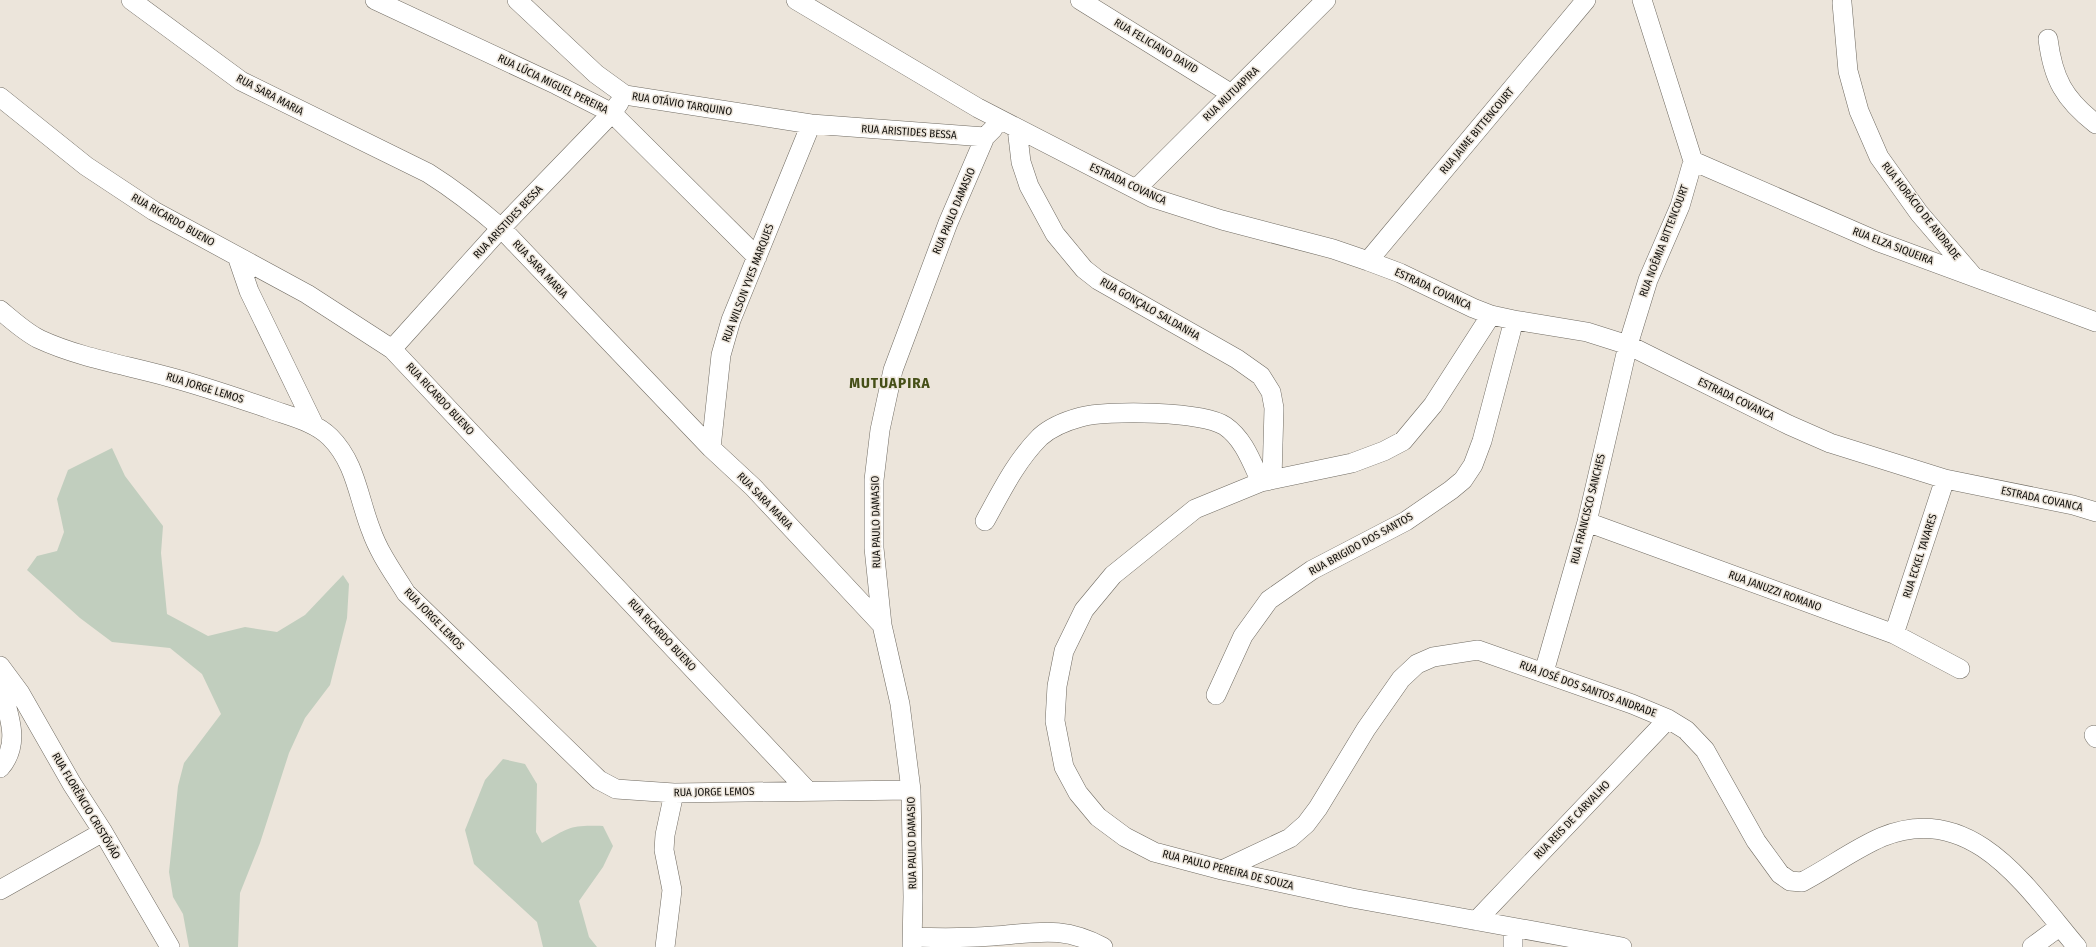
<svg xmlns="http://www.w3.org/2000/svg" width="2096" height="947" font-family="'Fira Sans Condensed',sans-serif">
	<rect width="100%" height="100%" fill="#ece5db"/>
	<!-- green -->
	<path fill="#c1cebe" d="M112 448 125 476 163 526 161 553 167 614 208 636 245 627 277 632 305 615 343 575 349 584 347 618 330 685 305 718 289 753 260 843 240 893 238 947H189L183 914 173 897 169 872 178 786 184 763 221 714 202 674 170 648 112 642 80 618 27 570 37 556 57 551 64 532 57 499 68 470Z
		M503 759 525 764 537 784 536 832 542 843C570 827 570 825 603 826L613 846 603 867 579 901 589 937 597 947H543L537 922 474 864 465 830 485 780Z"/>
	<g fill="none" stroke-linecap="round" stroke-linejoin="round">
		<defs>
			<path id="minor" d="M131 0 241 81 428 173C455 190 478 208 501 228L711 448 753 487 882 625
				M375 0 557 85 612 113 757 257
				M517 0 596 74 625 95 811 124 985 137 993 129
				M796 0 978 108 1153 198 1222 220 1333 249 1368 261 1400 273 1473 308 1491 315 1514 320 1587 332 1628 345 1789 425 1830 443 1945 479 2073 505 2096 512
				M1080 0 1230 93
				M1842 3 1848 71 1859 111 1879 157 1919 213 1973 276
				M2048 39C2053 79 2064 99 2096 124
				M0 97 86 166 154 211 307 294 392 349 807 790
				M1017 128 1021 162 1029 186 1055 234 1084 269 1098 280 1237 359 1261 376 1271 392 1274 408 1272 479
				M1693 161 1879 242 2096 322
				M1136 189 1326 0
				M237 256 249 291 314 425
				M1368 261 1586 0
				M0 310C12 320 25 332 39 339 80 358 126 365 169 377 203 386 235 397 267 408 288 416 314 421 330 437 356 463 358 497 371 530 379 553 393 572 406 593L599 780 616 789 674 793 911 790
				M1491 315 1433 405 1403 441 1384 451 1352 463 1261 482 1195 509 1113 575 1084 610 1064 651 1057 686 1055 721 1064 767 1078 793 1098 817 1125 837 1154 852 1222 870 1352 898 1622 947
				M392 349 501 228 612 113 619 103
				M711 448 721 355 731 320 811 124
				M985 521C1001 492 1016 461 1040 437 1051 427 1066 421 1081 417 1107 410 1203 411 1225 426 1244 439 1252 463 1261 482
				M1587 522 1894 634 1960 669
				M1894 634 1945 479
				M0 666 20 693 72 784 103 832 170 947
				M1544 672 1587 522 1628 345 1648 280 1680 206 1693 161 1642 0
				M0 684C8 713 22 743 0 768
				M1216 695 1243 636 1269 600 1312 570 1406 521 1451 490 1463 480 1473 465 1482 441 1514 320
				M2094 735 2096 738
				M1222 870 1290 838 1306 824 1318 808 1366 729 1401 679 1417 664 1433 657 1478 650 1632 704 1668 719 1686 730 1705 750 1756 841 1780 874 1790 881 1802 882C1829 868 1854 849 1882 837 1972 800 2027 888 2077 947
				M0 890 103 832
				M1476 921 1668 719
				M913 937C940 938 966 938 993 936 1037 933 1062 925 1103 947
				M665 947 672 890 664 850 665 835 674 793
				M912 947 913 897 911 790 900 704 882 625 874 548V480L880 430 893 370 948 223 985 137
				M1513 947V928
				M2032 947 2059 927"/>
		</defs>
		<!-- minor casing -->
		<use href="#minor" stroke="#706b62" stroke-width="20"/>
		<!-- minor -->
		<use href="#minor" stroke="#fff" stroke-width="19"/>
	</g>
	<g text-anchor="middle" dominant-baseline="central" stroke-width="3" stroke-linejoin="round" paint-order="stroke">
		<!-- street labels -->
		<g font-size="11" fill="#110f0b" stroke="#ece5db">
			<text transform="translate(1156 46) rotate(31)">RUA FELICIANO DAVID</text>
			<text transform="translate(553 84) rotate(26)">RUA LÚCIA MIGUEL PEREIRA</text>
			<text transform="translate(1231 94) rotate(-44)">RUA MUTUAPIRA</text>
			<text transform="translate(270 95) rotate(28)">RUA SARA MARIA</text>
			<text transform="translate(682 104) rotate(9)">RUA OTÁVIO TARQUINO</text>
			<text transform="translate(1477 131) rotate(-50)">RUA JAIME BITTENCOURT</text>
			<text transform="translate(909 132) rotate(4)">RUA ARISTIDES BESSA</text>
			<text transform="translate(1128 184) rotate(25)">ESTRADA COVANCA</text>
			<text transform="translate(954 211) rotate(-67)">RUA PAULO DAMASIO</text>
			<text transform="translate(1921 211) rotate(52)">RUA HORÁCIO DE ANDRADE</text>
			<text transform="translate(173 220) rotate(30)">RUA RICARDO BUENO</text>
			<text transform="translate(508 222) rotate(-47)">RUA ARISTIDES BESSA</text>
			<text transform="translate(1664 241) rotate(-69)">RUA NOÊMIA BITTENCOURT</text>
			<text transform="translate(1893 246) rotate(21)">RUA ELZA SIQUEIRA</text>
			<text transform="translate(540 269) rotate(47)">RUA SARA MARIA</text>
			<text transform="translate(748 283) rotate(-69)">RUA WILSON YVES MARQUES</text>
			<text transform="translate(1433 289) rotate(25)">ESTRADA COVANCA</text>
			<text transform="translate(1150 309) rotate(30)">RUA GONÇALO SALDANHA</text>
			<text transform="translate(205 388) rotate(17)">RUA JORGE LEMOS</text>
			<text transform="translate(440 399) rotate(47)">RUA RICARDO BUENO</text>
			<text transform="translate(1736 399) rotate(26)">ESTRADA COVANCA</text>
			<text transform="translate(2042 499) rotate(12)">ESTRADA COVANCA</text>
			<text transform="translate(765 501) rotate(46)">RUA SARA MARIA</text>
			<text transform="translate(1588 509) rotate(-76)">RUA FRANCISCO SANCHES</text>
			<text transform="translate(876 522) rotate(-91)">RUA PAULO DAMASIO</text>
			<text transform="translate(1361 544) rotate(-29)">RUA BRIGIDO DOS SANTOS</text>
			<text transform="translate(1920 556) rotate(-72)">RUA ECKEL TAVARES</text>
			<text transform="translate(1775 591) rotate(20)">RUA JANUZZI ROMANO</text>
			<text transform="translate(434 619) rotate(46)">RUA JORGE LEMOS</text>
			<text transform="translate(662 635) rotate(47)">RUA RICARDO BUENO</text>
			<text transform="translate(1588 689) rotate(20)">RUA JOSÉ DOS SANTOS ANDRADE</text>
			<text transform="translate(714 792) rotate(-1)">RUA JORGE LEMOS</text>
			<text transform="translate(86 806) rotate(59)">RUA FLORÊNCIO CRISTÓVÃO</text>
			<text transform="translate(1572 820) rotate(-46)">RUA REIS DE CARVALHO</text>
			<text transform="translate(912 843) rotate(-91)">RUA PAULO DAMASIO</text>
			<text transform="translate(1228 870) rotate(14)">RUA PAULO PEREIRA DE SOUZA</text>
		</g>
		<!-- district labels -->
		<g font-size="15" font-weight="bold" letter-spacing="1" fill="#454f17" stroke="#ece5db">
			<text x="890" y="383">MUTUAPIRA</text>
		</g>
	</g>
</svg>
